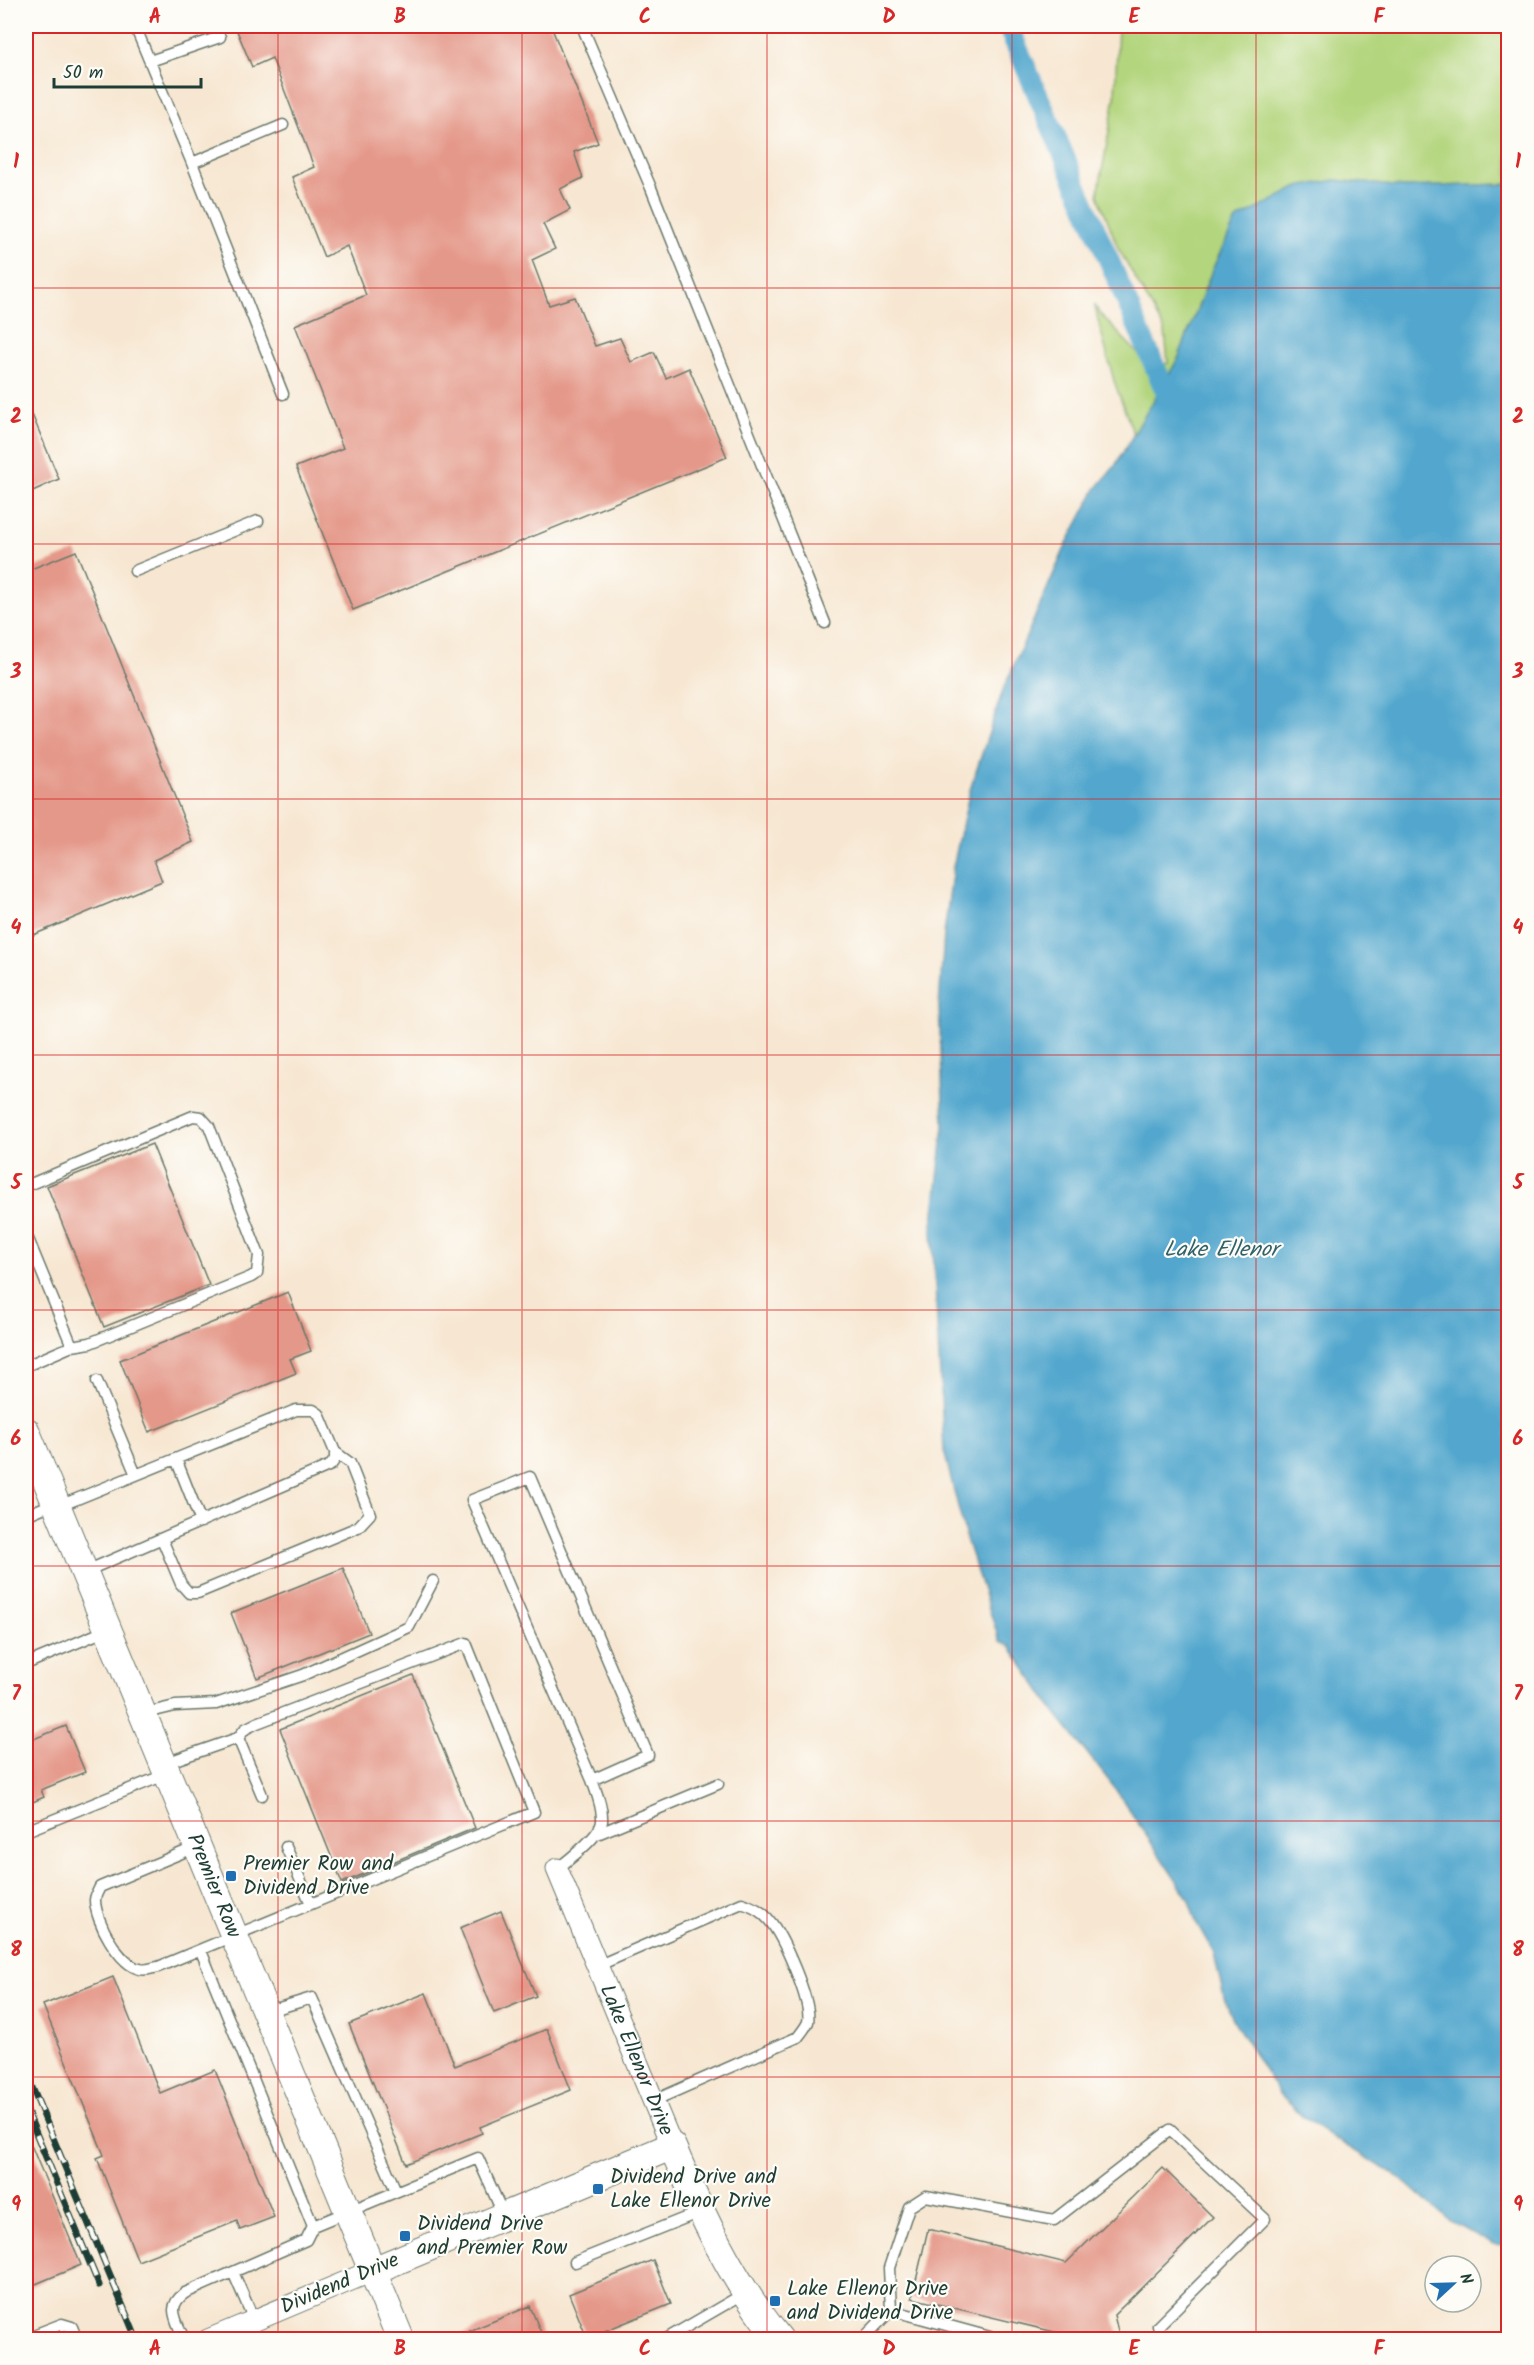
<svg xmlns="http://www.w3.org/2000/svg" width="1534" height="2365" font-family="Kalam,sans-serif">
	<rect width="100%" height="100%" fill="#fdfcf7"/>
	<filter id="ink" filterUnits="userSpaceOnUse"><feTurbulence type="fractalNoise" baseFrequency=".0167" numOctaves="2"/><feDisplacementMap in="SourceGraphic" scale="12" xChannelSelector="R" yChannelSelector="G"/><feConvolveMatrix kernelMatrix="1 2 1 2 8 2 1 2 1" color-interpolation-filters="sRGB"/></filter>
	<filter id="wash" filterUnits="userSpaceOnUse"><feTurbulence type="fractalNoise" baseFrequency=".008" numOctaves="4" result="noise"/><feDisplacementMap in="SourceGraphic" scale="24" xChannelSelector="R" yChannelSelector="G"/><feGaussianBlur stdDeviation="1.35" result="paint"/><feColorMatrix in="noise" values="0 0 0 0 0 0 0 0 0 0 0 0 0 0 0 0 0 1.4 0 .05"/><feComposite in="paint" operator="in"/></filter>
	<g filter="url(#wash)">
		<rect width="100%" height="100%" fill="#f7e7d2"/>
		<!-- green -->
		<path fill="#b3d57d" stroke="#698958" stroke-width="1.5" d="M1118 26H1508V184L1404 187 1335 180 1236 220 1213 268 1178 359 1134 435 1114 381 1094 304 1100 314 1150 366 1168 363 1165 331 1118 248 1098 195 1115 97Z"/>
		<!-- water -->
		<path fill="#52a7ce" stroke="#387281" stroke-width="1.5" d="M1335 180 1404 187 1508 184V2246L1494 2245 1449 2220 1400 2178 1337 2140 1305 2118 1279 2094 1234 2021 1224 1998 1214 1953 1196 1922 1188 1898 1114 1787 1056 1714 1010 1646 1000 1642 967 1542 944 1451 932 1230 944 1125 939 1007 944 934 953 867 970 790 1003 690 1067 543 1096 489 1115 466 1178 359 1213 268 1236 220 1298 187Z"/>
		<g fill="none" stroke-linecap="round" stroke-linejoin="round">
			<!-- canal -->
			<path stroke="#52a7ce" stroke-width="21" d="M1008 26 1174 411"/>
		</g>
		<g id="blocks">
			<!-- building -->
			<path fill="#e49889" d="M235 26H551L598 143 574 152 583 178 560 189 570 210 543 224 555 249 532 260 549 305 575 297 595 346 620 338 631 362 654 352 666 378 689 368 727 457 353 610 296 467 343 448 295 325 366 295 347 246 324 257 292 177 314 167 272 58 252 67Z
				M26 400 59 479 26 494Z
				M76 551 193 842 154 860 162 881 26 938V571Z
				M152 1144 209 1285 104 1327 47 1186Z
				M288 1292 311 1351 290 1359 296 1373 149 1432 120 1360Z
				M343 1568 369 1633 257 1678 231 1613Z
				M413 1675 475 1828 342 1883 280 1729Z
				M66 1726 85 1772 41 1790 44 1797 26 1805V1742Z
				M501 1911 536 1996 494 2013 460 1928Z
				M113 1977 160 2093 215 2070 274 2217 240 2230 237 2221 138 2261 97 2158 104 2155 43 2005Z
				M426 1993 455 2066 547 2029 571 2090 480 2127 482 2133 406 2164 349 2024Z
				M26 2133 81 2265 26 2288Z
				M1163 2168 1213 2217 1114 2315 1120 2340H1057L1063 2334 912 2298 928 2229 1066 2263Z
				M653 2260 671 2304 587 2338 569 2294Z
				M530 2306 544 2340H450V2339Z"/>
		</g>
	</g>
	<g filter="url(#ink)">
		<use href="#blocks" fill-opacity="0" stroke="#6b786b" stroke-width="1.5"/>
		<g fill="none" stroke-linecap="round" stroke-linejoin="round">
			<defs>
				<path id="service" d="M135 26 192 163 283 394
					M582 26 651 188 825 623
					M150 61 220 37
					M192 163 283 125
					M135 571 258 521
					M26 1186 193 1116 201 1117 209 1126 259 1255 257 1273 251 1277 90 1343 72 1346
					M26 1234 72 1346 26 1366
					M97 1381 136 1475
					M176 1459 201 1522
					M26 1515 45 1507H57L296 1410H313L319 1414 335 1452V1459L331 1465 84 1572
					M162 1539 181 1584 189 1593H198L358 1527 370 1514 350 1463 335 1452
					M26 1664 107 1630
					M142 1714 175 1706 216 1704 303 1675 409 1627 433 1581
					M238 1738 262 1795
					M163 1764 238 1738 245 1729 257 1723 466 1643 534 1812 158 1967C152 1968 145 1971 140 1969 119 1965 95 1920 95 1900 95 1896 98 1891 100 1887L196 1847
					M26 1831 167 1774
					M595 1835 718 1784
					M286 1847 311 1904
					M557 1869C568 1860 601 1836 602 1821 603 1807 596 1792 592 1780L472 1500 530 1477 648 1755 592 1780
					M597 1966 742 1903C753 1907 762 1911 769 1920 783 1936 812 2002 808 2022 806 2027 801 2033 798 2037L653 2101
					M266 2012 312 1998 396 2191
					M313 2226 478 2158 504 2216
					M575 2262 700 2212
					M233 2272 254 2320
					M891 2310 1001 2340
					M26 2338 62 2324 72 2327 77 2340
					M184 2340C177 2320 165 2307 185 2293L306 2240 313 2226 201 1951
					M664 2340 745 2293
					M862 2340 891 2310 889 2268 909 2207 926 2196 1054 2220 1170 2130 1265 2219 1158 2326 1162 2340"/>
				<g id="minor">
					<path id="s1" d="M557 1869 672 2146"/>
					<path d="M208 2340 372 2271"/>
				</g>
				<g id="tertiary">
					<path id="s2" d="M26 1431 401 2340"/>
					<path d="M372 2271 672 2146C701 2214 732 2281 780 2340"/>
				</g>
			</defs>
			<!-- service casing -->
			<use href="#service" stroke="#6b786b" stroke-width="13"/>
			<!-- minor casing -->
			<use href="#minor" stroke="#6b786b" stroke-width="23"/>
			<!-- tertiary casing -->
			<use href="#tertiary" stroke="#6b786b" stroke-width="29"/>
			<!-- service -->
			<use href="#service" stroke="#fff" stroke-width="10"/>
			<!-- minor -->
			<use href="#minor" stroke="#fff" stroke-width="21"/>
			<!-- tertiary -->
			<use href="#tertiary" stroke="#fff" stroke-width="27"/>
			<defs>
				<path id="rail" d="M26 2073 137 2340
					M26 2109 99 2285"/>
			</defs>
			<!-- rail casing -->
			<use href="#rail" stroke="#1f3d34" stroke-width="7"/>
			<!-- rail -->
			<use href="#rail" stroke="#fdfcf7" stroke-width="4.5" stroke-dasharray="14" stroke-linecap="butt"/>
		</g>
	</g>
	<!-- grid -->
	<path fill="none" stroke="#d62828" stroke-width="1.5" stroke-opacity="0.55" d="M278 26V2340M522 26V2340M767 26V2340M1012 26V2340M1256 26V2340M26 288H1508M26 544H1508M26 799H1508M26 1055H1508M26 1310H1508M26 1566H1508M26 1821H1508M26 2077H1508"/>
	<!-- markers -->
	<g fill="#1f6fb2" stroke="#fdfcf7" stroke-width="2">
		<rect x="225" y="1870" width="12" height="12" rx="3"/>
		<rect x="592" y="2183" width="12" height="12" rx="3"/>
		<rect x="399" y="2230" width="12" height="12" rx="3"/>
		<rect x="769" y="2295" width="12" height="12" rx="3"/>
	</g>
	<g text-anchor="middle" dominant-baseline="central" stroke-width="4.5" stroke-linejoin="round" paint-order="stroke">
		<!-- poi labels -->
		<g font-size="21" fill="#1f3d34" stroke="#fdfcf7" text-anchor="start">
			<text x="243" y="1864">Premier Row and<tspan x="243" dy="24">Dividend Drive</tspan></text>
			<text x="610" y="2177">Dividend Drive and<tspan x="610" dy="24">Lake Ellenor Drive</tspan></text>
			<text x="417" y="2224">Dividend Drive<tspan x="417" dy="24">and Premier Row</tspan></text>
			<text x="787" y="2289">Lake Ellenor Drive<tspan x="787" dy="24">and Dividend Drive</tspan></text>
		</g>
		<!-- street labels -->
		<g font-size="21" fill="#1f3d34" stroke="#fdfcf7">
			<text stroke="none"><textPath href="#s2" startOffset="492">Premier Row</textPath></text>
			<text stroke="none"><textPath href="#s1" startOffset="207">Lake Ellenor Drive</textPath></text>
			<text transform="translate(340 2284) rotate(-23)">Dividend Drive</text>
		</g>
		<!-- water labels -->
		<g font-size="22" font-style="italic" fill="#31626a" stroke="#fdfcf7">
			<text x="1221" y="1250">Lake Ellenor</text>
		</g>
	</g>
	<!-- margin -->
	<rect width="1534" height="2365" fill="none" stroke="#fdfcf7" stroke-width="66"/>
	<!-- north arrow -->
	<g transform="translate(1453 2284) rotate(68)"><circle r="28" fill="#fdfcf7" stroke="#a4b0a9" stroke-width="1.5"/>
	<path d="M0-4.5L10 22L0 15L-10 22Z" fill="#1f6fb2"/>
	<text y="-9" font-size="16" font-weight="bold" text-anchor="middle" fill="#1f3d34">N</text>
	</g>
	<!-- scale -->
	<path d="M54 78v9h147v-9" fill="none" stroke="#1f3d34" stroke-width="3"/>
	<text x="63" y="78" font-size="18" fill="#1f3d34" stroke="#fdfcf7" stroke-width="4.5" paint-order="stroke">50 m</text>
	<rect x="33" y="33" width="1468" height="2299" fill="none" stroke="#d62828" stroke-width="2"/>
	<g font-size="20" text-anchor="middle" font-weight="bold" fill="#d62828">
		<text x="155" y="23">A</text>
		<text x="400" y="23">B</text>
		<text x="645" y="23">C</text>
		<text x="889" y="23">D</text>
		<text x="1134" y="23">E</text>
		<text x="1379" y="23">F</text>
		<text x="16" y="168">1</text>
		<text x="1518" y="168">1</text>
		<text x="16" y="423">2</text>
		<text x="1518" y="423">2</text>
		<text x="16" y="678">3</text>
		<text x="1518" y="678">3</text>
		<text x="16" y="934">4</text>
		<text x="1518" y="934">4</text>
		<text x="16" y="1189">5</text>
		<text x="1518" y="1189">5</text>
		<text x="16" y="1445">6</text>
		<text x="1518" y="1445">6</text>
		<text x="16" y="1700">7</text>
		<text x="1518" y="1700">7</text>
		<text x="16" y="1956">8</text>
		<text x="1518" y="1956">8</text>
		<text x="16" y="2211">9</text>
		<text x="1518" y="2211">9</text>
		<text x="155" y="2355">A</text>
		<text x="400" y="2355">B</text>
		<text x="645" y="2355">C</text>
		<text x="889" y="2355">D</text>
		<text x="1134" y="2355">E</text>
		<text x="1379" y="2355">F</text>
	</g>
</svg>
